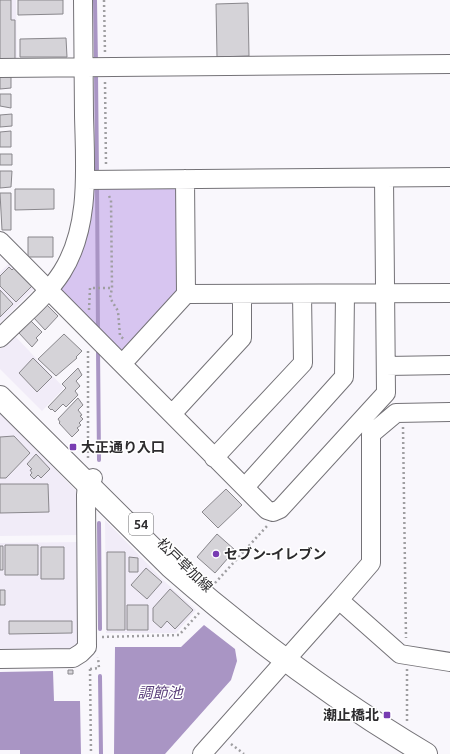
<svg xmlns="http://www.w3.org/2000/svg" width="450" height="754" font-family="Ubuntu,'Noto Sans JP',sans-serif">
	<rect width="100%" height="100%" fill="#f9f7fc"/>
	<!-- built -->
	<path fill="#f1ecf8" d="M0 0H16L17 62H0Z
		M11 262 36 287 0 323V272Z
		M14 335 64 388 42 411 0 369V349Z
		M0 413 78 493 79 535 0 536Z
		M105 520 164 581 196 610 176 633H106Z
		M79 542V651H0V543Z"/>
	<!-- green -->
	<path fill="#d7c5f0" d="M174 184 178 189 179 288 124 352 118 353 61 294 60 286 92 189 96 185Z"/>
	<!-- water -->
	<path fill="#a995c4" d="M204 625 235 649 237 661 231 680 165 754H114L115 647H181Z
		M53 671 54 701H80L81 754H20V750H0V672Z"/>
	<g fill="none" stroke-linecap="round" stroke-linejoin="round">
		<!-- stream -->
		<path stroke="#a995c4" stroke-width="4" d="M95 0 96 64
			M96 72 97 176
			M97 184 98 332
			M98 348 99 460
			M99 523 100 629
			M100 676 101 754"/>
	</g>
	<!-- building -->
	<path fill="#d5d3d8" stroke="#89878c" d="M0 0H11V20H15V59H0Z
		M18 0H63V14L18 15Z
		M248 3 249 56 217 57 216 4Z
		M66 38 67 57H20V39Z
		M0 77H11V88L0 89Z
		M0 94H11V108L0 106Z
		M12 114V126L0 127V115Z
		M11 131V147H0V132Z
		M0 154H12V165H0Z
		M0 171H12L11 187 0 188Z
		M15 189H54V209L15 210Z
		M0 193H11V230H2Z
		M28 237H53V257H28Z
		M9 267 12 270 14 268 32 286 16 302 0 286V276Z
		M0 290 13 304 0 317Z
		M47 305 58 316 45 330 34 318Z
		M31 321 42 332 36 338 38 340 32 347 19 333Z
		M64 334 82 351 76 357 77 358 56 376 38 359Z
		M33 358 52 377 37 392 19 373Z
		M78 368 82 375 76 381 80 386 75 391 78 395 66 407 63 404 55 412 52 409 51 410 48 407 66 388 62 384Z
		M78 398 83 405 78 410 82 415 80 416 83 419 79 423 81 425 77 428 79 430 72 437 59 423 60 422 58 419Z
		M14 436 30 453 6 478H0V437Z
		M36 454 50 469 41 478 38 475 34 479 30 475 32 473 30 470 32 469 27 464Z
		M0 484H48L49 512 0 513Z
		M226 489 242 505 218 528 202 512Z
		M217 534 235 550 215 573 197 557Z
		M5 545H38V575H5Z
		M0 546H3V570H0Z
		M41 547H64V579H41Z
		M107 552H125V630H107Z
		M129 557 138 558V572H129Z
		M146 568 162 582 147 599 131 585Z
		M170 589 193 610 175 629 167 621 161 628 153 621V608Z
		M0 590H5V605H0Z
		M127 605H148V630H127Z
		M9 621H72V633L9 634Z
		M68 670H73V674H68Z"/>
	<g fill="none" stroke-linecap="round" stroke-linejoin="round">
		<defs>
			<path id="minor" d="M0 68 450 64
				M185 179 186 294 122 364 267 510 273 512 280 509 386 393 384 178
				M85 180 450 177
				M0 241 122 364
				M186 294 450 293
				M0 338C21 317 46 297 62 272 91 226 85 166 84 115 84 77 83 38 83 0
				M386 366 450 365
				M172 414 242 338V295
				M214 458 303 363 302 294
				M245 487 344 377 345 294
				M339 600 371 563V434L396 413 450 412
				M0 659 73 658 81 653 87 647 86 495 87 484 93 478
				M202 754 339 600 400 654 450 662"/>
			<path id="major" d="M0 397 171 567C251 637 335 700 426 754"/>
		</defs>
		<!-- minor casing -->
		<use href="#minor" stroke="#747277" stroke-width="20"/>
		<!-- major casing -->
		<use href="#major" stroke="#747277" stroke-width="24"/>
		<!-- path -->
		<path stroke="#9f9ea1" stroke-width="2.5" stroke-dasharray="2 3" stroke-linecap="butt" d="M104 0 105 53
			M105 82 106 165
			M109 196 111 200 112 288 110 298 118 311 120 336 125 340
			M89 310 90 288H112
			M88 351V460
			M403 427 406 638
			M215 583 267 526
			M102 637 179 635 199 613
			M90 669 99 668 98 657
			M90 669 91 754
			M407 669V722
			M231 744 244 754"/>
		<!-- minor -->
		<use href="#minor" stroke="#fff" stroke-width="18"/>
		<!-- major -->
		<use href="#major" stroke="#fff" stroke-width="22"/>
	</g>
	<!-- markers -->
	<g fill="#783cb2" stroke="#fff" stroke-width="1.5">
		<rect x="69" y="443" width="8" height="8" rx="2"/>
		<circle cx="216" cy="554" r="4"/>
		<rect x="383" y="711" width="8" height="8" rx="2"/>
	</g>
	<g text-anchor="middle" dominant-baseline="central" stroke-width="3" stroke-linejoin="round" paint-order="stroke">
		<!-- shield labels -->
		<rect fill="#fff" stroke="#6b6b6c" stroke-width="1" x="129" y="513" width="24" height="22" rx="3"/>
		<g font-size="13" font-weight="bold" fill="#2c2b2d">
			<text x="141" y="524">54</text>
		</g>
		<!-- poi labels -->
		<g font-size="14" font-weight="bold" fill="#2c2b2d" stroke="#fff" text-anchor="start">
			<text x="81" y="447">大正通り入口</text>
			<text x="224" y="554">セブン-イレブン</text>
			<text x="379" y="715" text-anchor="end">潮止橋北</text>
		</g>
		<!-- street labels -->
		<g font-size="14" fill="#2c2b2d" stroke="#fff">
			<text transform="translate(185 565) rotate(44)">松戸草加線</text>
		</g>
		<!-- water labels -->
		<g font-size="15" font-style="italic" fill="#5b3f7b" stroke="#fff">
			<text x="160" y="692">調節池</text>
		</g>
	</g>
</svg>
